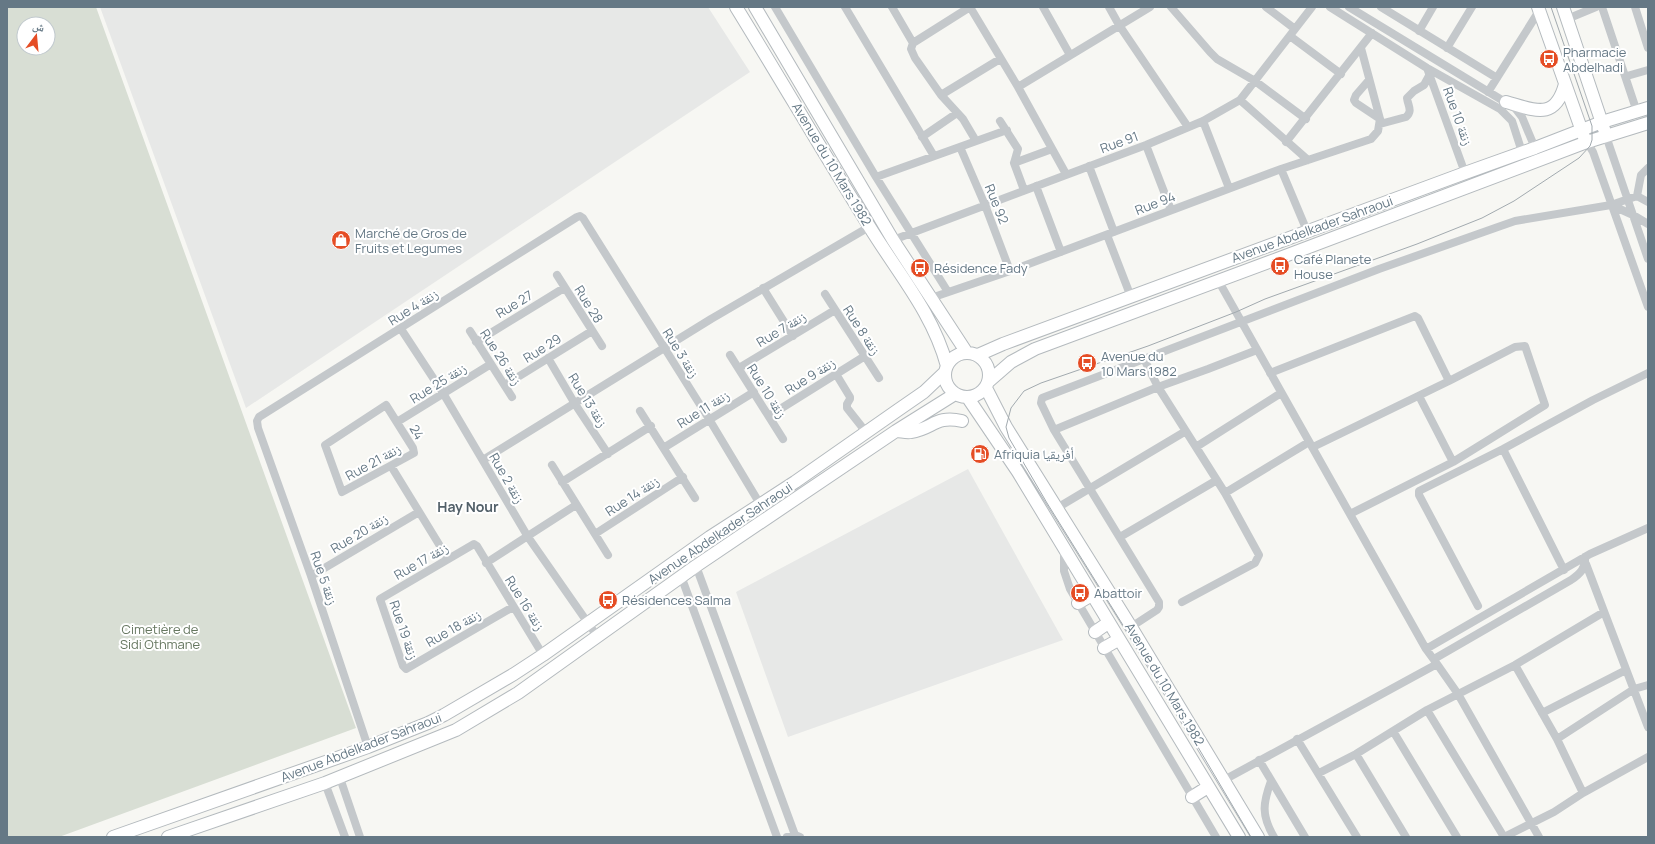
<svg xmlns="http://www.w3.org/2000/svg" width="1655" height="844" font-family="Manrope,'Noto Naskh Arabic',sans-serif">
	<rect width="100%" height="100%" fill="#f7f7f3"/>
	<!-- built -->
	<path fill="#e7e8e7" d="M100 7H708L750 72 246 408Z
		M968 469 1063 640 788 737 736 592Z"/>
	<!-- green -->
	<path fill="#d8ded4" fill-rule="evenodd" d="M7 7H96L356 728 59 837H7ZM24 24H48V48H24Z"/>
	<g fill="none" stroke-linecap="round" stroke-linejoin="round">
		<defs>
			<path id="secondary" d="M736 7C781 80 824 154 869 226 897 272 933 313 947 366
				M755 7 893 240 967 353
				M1538 7 1584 137
				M1563 7 1604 129
				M1506 102C1535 110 1555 121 1565 84
				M945 375a22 22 0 1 1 44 0a22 22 0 1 1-44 0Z
				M978 355 1003 344 1465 173 1535 148 1602 122 1648 108
				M988 382 1011 362 1035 349 1277 259 1587 142 1648 123
				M986 388 1006 427 1131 627 1258 837
				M968 398 1018 472 1239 837
				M896 431C901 431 906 433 911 432 933 429 935 415 962 421
				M1078 603 1092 595
				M1095 632 1108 623
				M1104 648 1118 640
				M1192 797 1208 787
				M113 837 368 747 428 723 444 715 514 674 543 655 710 537 795 482 898 410 924 392 944 373
				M168 837 325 783 456 730 518 693 696 566 896 431 955 394"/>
		</defs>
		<!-- secondary casing -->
		<use href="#secondary" stroke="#b4babe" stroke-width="14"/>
		<!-- street -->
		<path stroke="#c4c8cb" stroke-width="8" d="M775 7 876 177 948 292
			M845 7 934 156
			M892 7 913 43
			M970 7 1018 87 1066 174
			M970 7 913 43 911 49 915 58 941 95 963 119 976 141
			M1043 7 1070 55
			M1109 7 1119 25 1188 127
			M1171 7 1210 52 1217 59 1255 81 1306 119
			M1266 7 1295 29
			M1330 7 1427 68 1500 109 1512 121 1522 152
			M1349 7 1515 108 1522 117 1535 148
			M1381 7 1497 78
			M1602 7 1637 112
			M1635 7 1648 48
			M1567 19 1596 7
			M1419 31 1433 7
			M1290 36 1341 74
			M1447 48 1472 7
			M1427 68 1465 173
			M1627 76 1648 70
			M1369 80 1356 95 1354 100 1356 103 1380 119
			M1018 87 1150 7
			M1488 92 1539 11
			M941 95 1000 59
			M1240 100 1308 160
			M1000 121 1018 149 1014 163 1024 190
			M1203 121 1229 188
			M1380 124 1406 117C1413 111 1408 106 1407 98L1414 91 1424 85 1430 74
			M1606 136 1648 259
			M922 137 957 113
			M1286 142 1372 33
			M1587 142 1593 152 1648 307
			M1146 145 1171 210
			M960 147 985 205 1010 271
			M1014 163 1052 149
			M1089 166 1114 232
			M1281 169 1307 231
			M876 177 1007 130
			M1036 186 1061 252
			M1637 196 1641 175 1648 168
			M1611 205 1633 215 1648 224
			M1107 235 1131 297
			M893 240 1146 145 1203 121 1240 100 1312 7
			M557 275 602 346
			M1218 280 1426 649 1437 664 1224 780
			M763 288 793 336
			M825 294 879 378
			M931 298 1010 271 1281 169 1371 139 1378 131 1380 119 1361 48
			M401 329 443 393 528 537 597 636
			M470 331 512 397
			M476 342 564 288
			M730 355 783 439
			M548 358 575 404 608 454
			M1144 359 1158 387 1225 493 1259 555 1255 563 1182 602
			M739 368 835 310
			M1270 373 1415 316 1418 318 1449 381
			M836 374 850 397V399L847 404V408L866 432
			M505 385 592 331
			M1419 396 1453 462
			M386 405 413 448 414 453 342 492 325 445Z
			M640 411 695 498
			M769 416 865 356
			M397 422 491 364
			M1054 430 1158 387 1208 369 1257 350
			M665 447 754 392
			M1196 447 1281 393
			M1313 447 1449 381 1515 347 1525 346 1545 405 1453 462 1350 514
			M1503 449 1564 570
			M483 460 711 319 869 227
			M552 465 608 555
			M391 466 448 559
			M562 482 651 426
			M1225 493 1309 442
			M1057 508 1186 431
			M595 534 683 477
			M1120 537 1217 480
			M1064 548V571L1070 589 1216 837
			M486 563 576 505
			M1586 564 1648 727
			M696 566 795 835
			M311 576 419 512
			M681 576 777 837
			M1478 606 1419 495V491L1503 449 1593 400 1648 373
			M513 607 406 669 403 666 380 599 474 544 477 546 543 655
			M1131 627 1157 610 1159 607V602L1054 430 1041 403 1042 398 1379 269 1495 228 1515 221 1611 205 1637 196 1648 202
			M1426 649 1590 554 1648 528
			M1434 659 1571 580C1580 574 1586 568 1585 557
			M1437 664 1458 694 1539 837
			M1515 665 1557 739 1583 793
			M1427 710 1504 837
			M1542 713 1626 670
			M1393 731 1457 837
			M1297 739 1357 837
			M1557 739 1634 689 1648 685
			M368 747 311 576 258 428 257 421 259 417 577 217 580 216 583 218 709 419 760 504
			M1356 754 1406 837
			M1259 760 1305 837
			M1319 773 1356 754 1427 710 1515 665 1604 612
			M340 778 360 837
			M1271 781C1263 803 1261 815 1274 837
			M325 783 345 837
			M787 837 795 835 800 837
			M1504 837 1554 812 1583 793 1648 757"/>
		<!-- secondary -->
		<use href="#secondary" stroke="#fff" stroke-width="12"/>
		<!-- tram -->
		<path stroke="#a2aaaf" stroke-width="1" d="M1251 837 1182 720 1047 503 1009 438 1006 427 1011 408 1024 391 1041 383 1148 346 1236 312 1265 299 1417 244 1482 218 1514 201 1579 158 1590 146 1592 140V126L1551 7"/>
	</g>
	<!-- icons -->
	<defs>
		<symbol id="bus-disc" viewBox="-11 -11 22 22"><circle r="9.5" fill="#e54d25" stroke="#fff"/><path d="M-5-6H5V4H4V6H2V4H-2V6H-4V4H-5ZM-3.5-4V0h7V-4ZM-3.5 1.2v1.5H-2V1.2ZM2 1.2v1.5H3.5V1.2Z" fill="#fff"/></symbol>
		<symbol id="shop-disc" viewBox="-11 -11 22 22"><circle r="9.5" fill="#e54d25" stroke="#fff"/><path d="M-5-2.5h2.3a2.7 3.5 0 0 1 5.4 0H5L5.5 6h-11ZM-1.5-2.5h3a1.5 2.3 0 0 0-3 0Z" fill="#fff"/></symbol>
		<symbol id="fuel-disc" viewBox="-11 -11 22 22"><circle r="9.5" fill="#e54d25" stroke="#fff"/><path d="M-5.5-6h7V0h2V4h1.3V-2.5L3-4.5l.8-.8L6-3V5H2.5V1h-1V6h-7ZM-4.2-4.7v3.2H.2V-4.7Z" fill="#fff"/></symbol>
	</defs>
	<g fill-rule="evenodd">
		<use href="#bus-disc" x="1538" y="48" width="22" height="22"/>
		<use href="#shop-disc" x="330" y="229" width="22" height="22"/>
		<use href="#bus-disc" x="1269" y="255" width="22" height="22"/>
		<use href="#bus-disc" x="909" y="257" width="22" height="22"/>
		<use href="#bus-disc" x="1076" y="352" width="22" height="22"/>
		<use href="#fuel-disc" x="969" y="443" width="22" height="22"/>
		<use href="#bus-disc" x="1069" y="582" width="22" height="22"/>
		<use href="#bus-disc" x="597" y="589" width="22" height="22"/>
	</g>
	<g text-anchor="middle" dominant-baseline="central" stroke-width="4" stroke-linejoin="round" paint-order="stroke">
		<!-- poi labels -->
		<g font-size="13" fill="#657885" stroke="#fff" text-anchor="start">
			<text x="1563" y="52">Pharmacie<tspan x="1563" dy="15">Abdelhadi</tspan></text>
			<text x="355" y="233">Marché de Gros de<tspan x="355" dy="15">Fruits et Legumes</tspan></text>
			<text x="1294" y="259">Café Planete<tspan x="1294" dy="15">House</tspan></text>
			<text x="934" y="268">Résidence Fady</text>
			<text x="1101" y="356">Avenue du<tspan x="1101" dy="15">10 Mars 1982</tspan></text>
			<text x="994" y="454">Afriquia أفريقيا</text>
			<text x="1094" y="593">Abattoir</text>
			<text x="622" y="600">Résidences Salma</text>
		</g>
		<!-- street labels -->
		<g font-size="13" fill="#657885" stroke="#fff">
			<text transform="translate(1458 116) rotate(70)">Rue 10 زنقة</text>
			<text transform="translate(1119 142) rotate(-20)">Rue 91</text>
			<text transform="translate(832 164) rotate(59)">Avenue du 10 Mars 1982</text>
			<text transform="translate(1155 203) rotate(-21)">Rue 94</text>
			<text transform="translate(997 204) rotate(68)">Rue 92</text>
			<text transform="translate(1312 229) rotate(-20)">Avenue Abdelkader Sahraoui</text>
			<text transform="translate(514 304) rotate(-31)">Rue 27</text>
			<text transform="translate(589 304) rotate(58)">Rue 28</text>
			<text transform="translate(413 307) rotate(-32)">Rue 4 زنقة</text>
			<text transform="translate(781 329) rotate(-31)">Rue 7 زنقة</text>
			<text transform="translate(862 330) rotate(57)">Rue 8 زنقة</text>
			<text transform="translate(542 348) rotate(-32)">Rue 29</text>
			<text transform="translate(681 353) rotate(58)">Rue 3 زنقة</text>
			<text transform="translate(501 357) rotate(57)">Rue 26 زنقة</text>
			<text transform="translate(810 376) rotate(-32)">Rue 9 زنقة</text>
			<text transform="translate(438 383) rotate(-32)">Rue 25 زنقة</text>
			<text transform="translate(767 391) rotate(58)">Rue 10 زنقة</text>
			<text transform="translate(588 400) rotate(58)">Rue 13 زنقة</text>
			<text transform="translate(703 409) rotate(-32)">Rue 11 زنقة</text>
			<text transform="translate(417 432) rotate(59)">24</text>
			<text transform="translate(373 462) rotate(-29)">Rue 21 زنقة</text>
			<text transform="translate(507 478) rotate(60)">Rue 2 زنقة</text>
			<text transform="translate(632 496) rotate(-33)">Rue 14 زنقة</text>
			<text transform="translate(359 533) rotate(-31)">Rue 20 زنقة</text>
			<text transform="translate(720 533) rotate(-34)">Avenue Abdelkader Sahraoui</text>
			<text transform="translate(421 561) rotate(-30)">Rue 17 زنقة</text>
			<text transform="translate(324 578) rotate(71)">Rue 5 زنقة</text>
			<text transform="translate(525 603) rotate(58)">Rue 16 زنقة</text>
			<text transform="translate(453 628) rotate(-30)">Rue 18 زنقة</text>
			<text transform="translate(404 630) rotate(71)">Rue 19 زنقة</text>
			<text transform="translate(1165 684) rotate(59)">Avenue du 10 Mars 1982</text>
			<text transform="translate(361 747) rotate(-21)">Avenue Abdelkader Sahraoui</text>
		</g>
		<!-- park labels -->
		<g font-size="13" fill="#667760" stroke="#fff">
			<text x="160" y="629">Cimetière de<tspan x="160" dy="15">Sidi Othmane</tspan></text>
		</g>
		<!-- neighbourhood labels -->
		<g font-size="14" font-weight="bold" fill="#53616a" stroke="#fff">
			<text x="468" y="506">Hay Nour</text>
		</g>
	</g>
	<!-- border -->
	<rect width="1655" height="844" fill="none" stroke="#657885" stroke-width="16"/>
	<!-- north arrow -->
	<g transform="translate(36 36) rotate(16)"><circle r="19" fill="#ffffff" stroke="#c1c9ce"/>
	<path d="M0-3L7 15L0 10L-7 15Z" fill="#e54d25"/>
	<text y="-6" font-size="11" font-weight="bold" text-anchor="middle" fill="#657885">ش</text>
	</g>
</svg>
